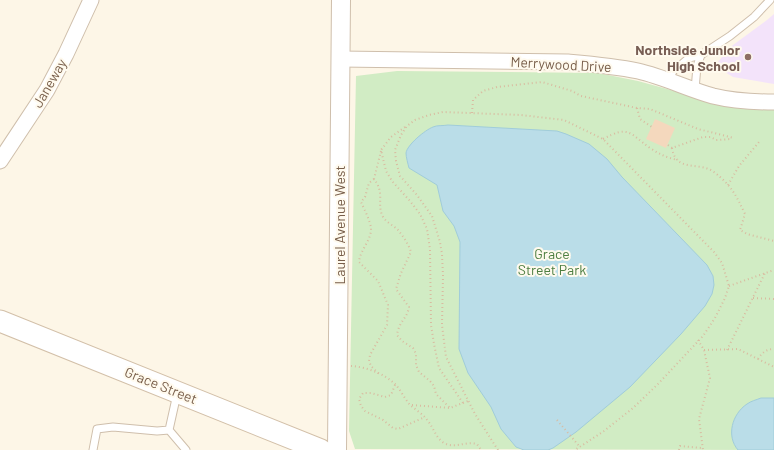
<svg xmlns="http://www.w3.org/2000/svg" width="774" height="450" font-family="Barlow,sans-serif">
	<rect width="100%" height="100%" fill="#fdf6e7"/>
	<!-- education -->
	<path fill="#f3e3fa" d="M774 14V84L733 77 715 66 729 48 767 20Z"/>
	<!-- green -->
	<path fill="#d1ecc4" d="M397 71 598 73 638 81 696 97 774 108V450L355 449 349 431 356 76Z"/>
	<!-- water -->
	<path fill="#badde8" stroke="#a0ccda" d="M448 125 557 131 566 134 589 144 607 159 622 177 707 265 713 276 714 285 712 294 705 306 681 334 630 387 576 432 553 448 548 450H524L516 447 501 429 491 407 468 373 459 349 460 242 454 226 443 211 437 185 409 168C408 164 406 157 406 153 407 145 425 130 433 127 437 125 443 126 448 125Z
		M761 398H774V450H738C726 436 732 414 747 404 751 401 756 400 761 398Z"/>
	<!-- building -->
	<path fill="#f4d8bd" d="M655 119 675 128 666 148 646 139Z"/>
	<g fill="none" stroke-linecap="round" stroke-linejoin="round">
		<defs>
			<path id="service" d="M669 81 673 71 682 64 689 58 701 55 730 36 754 17 770 0
				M695 90 697 66 701 55
				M169 430 186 450
				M93 450 97 429 113 427 157 431 169 430 177 394"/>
			<path id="minor" d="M340 59 568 62C591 64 615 66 638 71 664 77 688 89 713 96 733 101 753 102 774 102
				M0 161 47 90 66 54 91 0"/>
			<path id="tertiary" d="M337 450 341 0"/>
			<path id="secondary" d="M0 321 321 450"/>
		</defs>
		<!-- service casing -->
		<use href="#service" stroke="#cfbfac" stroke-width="9"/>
		<!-- minor casing -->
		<use href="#minor" stroke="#cfbfac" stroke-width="17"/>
		<!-- tertiary casing -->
		<use href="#tertiary" stroke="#cfbfac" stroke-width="20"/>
		<!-- secondary casing -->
		<use href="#secondary" stroke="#d3c0a9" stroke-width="23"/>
		<!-- path -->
		<path stroke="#d9bba0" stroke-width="2" stroke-dasharray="1 3" stroke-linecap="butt" d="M637 108 640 119 652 127
			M472 113 473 100 483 91 497 87 542 82 572 91 581 96 637 108 650 109 698 129 734 138
			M405 127 391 137 381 150 386 171 392 181 410 201 420 214 427 229 430 249 431 325 434 344 439 368 463 403
			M603 139C629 125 629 133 650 148 659 154 667 158 678 160
			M668 145 672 148 703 137H711L716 140 731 139
			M672 148C676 173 699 161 714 172 731 185 736 195 745 214L740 230 747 234 774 241
			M381 151 374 179C385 193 377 202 382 215 385 222 393 225 398 230 403 236 409 245 411 252L401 273 396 289 409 307C407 319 399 321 397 335L402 341 413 348 416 354V365L419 372 430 381 434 386 436 394 450 408
			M374 179 369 183 365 197 361 202C364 209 371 222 371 229 371 241 360 250 359 262L378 281 388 305 387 325 370 355 369 361 371 366 379 374
			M728 185 739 166 759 142
			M729 286 774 270
			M753 298 774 299
			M698 340 704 350 710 378 699 419 703 450
			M704 350 738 349 774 367
			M727 350 765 273
			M758 359C762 353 766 349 774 349
			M351 366C367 367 385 374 396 385 401 391 405 399 410 405 416 410 423 414 428 421 434 429 436 438 444 443 455 449 465 441 477 444L481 450
			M395 385 391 395 385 397 371 393H363L359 399 361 406 365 411 383 420 393 428 398 429 425 417
			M412 405 450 408 468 401
			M557 420 580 447
			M498 450 475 414 446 357 442 325 443 276 442 254 440 242 432 216 417 195 400 176 396 161 395 150 401 135 407 126 415 120 429 115 443 112 521 115 564 120 603 139 714 252 722 263 729 286 725 298 715 318 703 336 657 385 633 408 604 431 575 450
			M679 450 680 446 702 448"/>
		<!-- service -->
		<use href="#service" stroke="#fff" stroke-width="7"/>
		<!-- minor -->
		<use href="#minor" stroke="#fff" stroke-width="15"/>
		<!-- tertiary -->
		<use href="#tertiary" stroke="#fff" stroke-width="18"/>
		<!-- secondary -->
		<use href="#secondary" stroke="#fff" stroke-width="21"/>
	</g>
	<!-- markers -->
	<circle fill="#8d6e63" stroke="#fffaee" stroke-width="1.5" cx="748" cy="57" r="4"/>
	<g text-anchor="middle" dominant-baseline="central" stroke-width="4" stroke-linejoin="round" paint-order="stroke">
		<!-- education labels -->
		<g font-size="14" font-weight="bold" fill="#785e54" stroke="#fffaee" text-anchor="end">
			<text x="740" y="49">Northside Junior<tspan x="740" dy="16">High School</tspan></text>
		</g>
		<!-- street labels -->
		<g font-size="14" fill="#785e4a" stroke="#fffaee">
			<text transform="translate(561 64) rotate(3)">Merrywood Drive</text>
			<text transform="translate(49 83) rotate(-60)">Janeway</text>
			<text transform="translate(339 225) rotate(-90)">Laurel Avenue West</text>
			<text transform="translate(161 385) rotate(22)">Grace Street</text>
		</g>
		<!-- park labels -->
		<g font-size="14" fill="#4d7e41" stroke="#fffaee">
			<text x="552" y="253">Grace<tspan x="552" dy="16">Street Park</tspan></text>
		</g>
	</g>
</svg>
